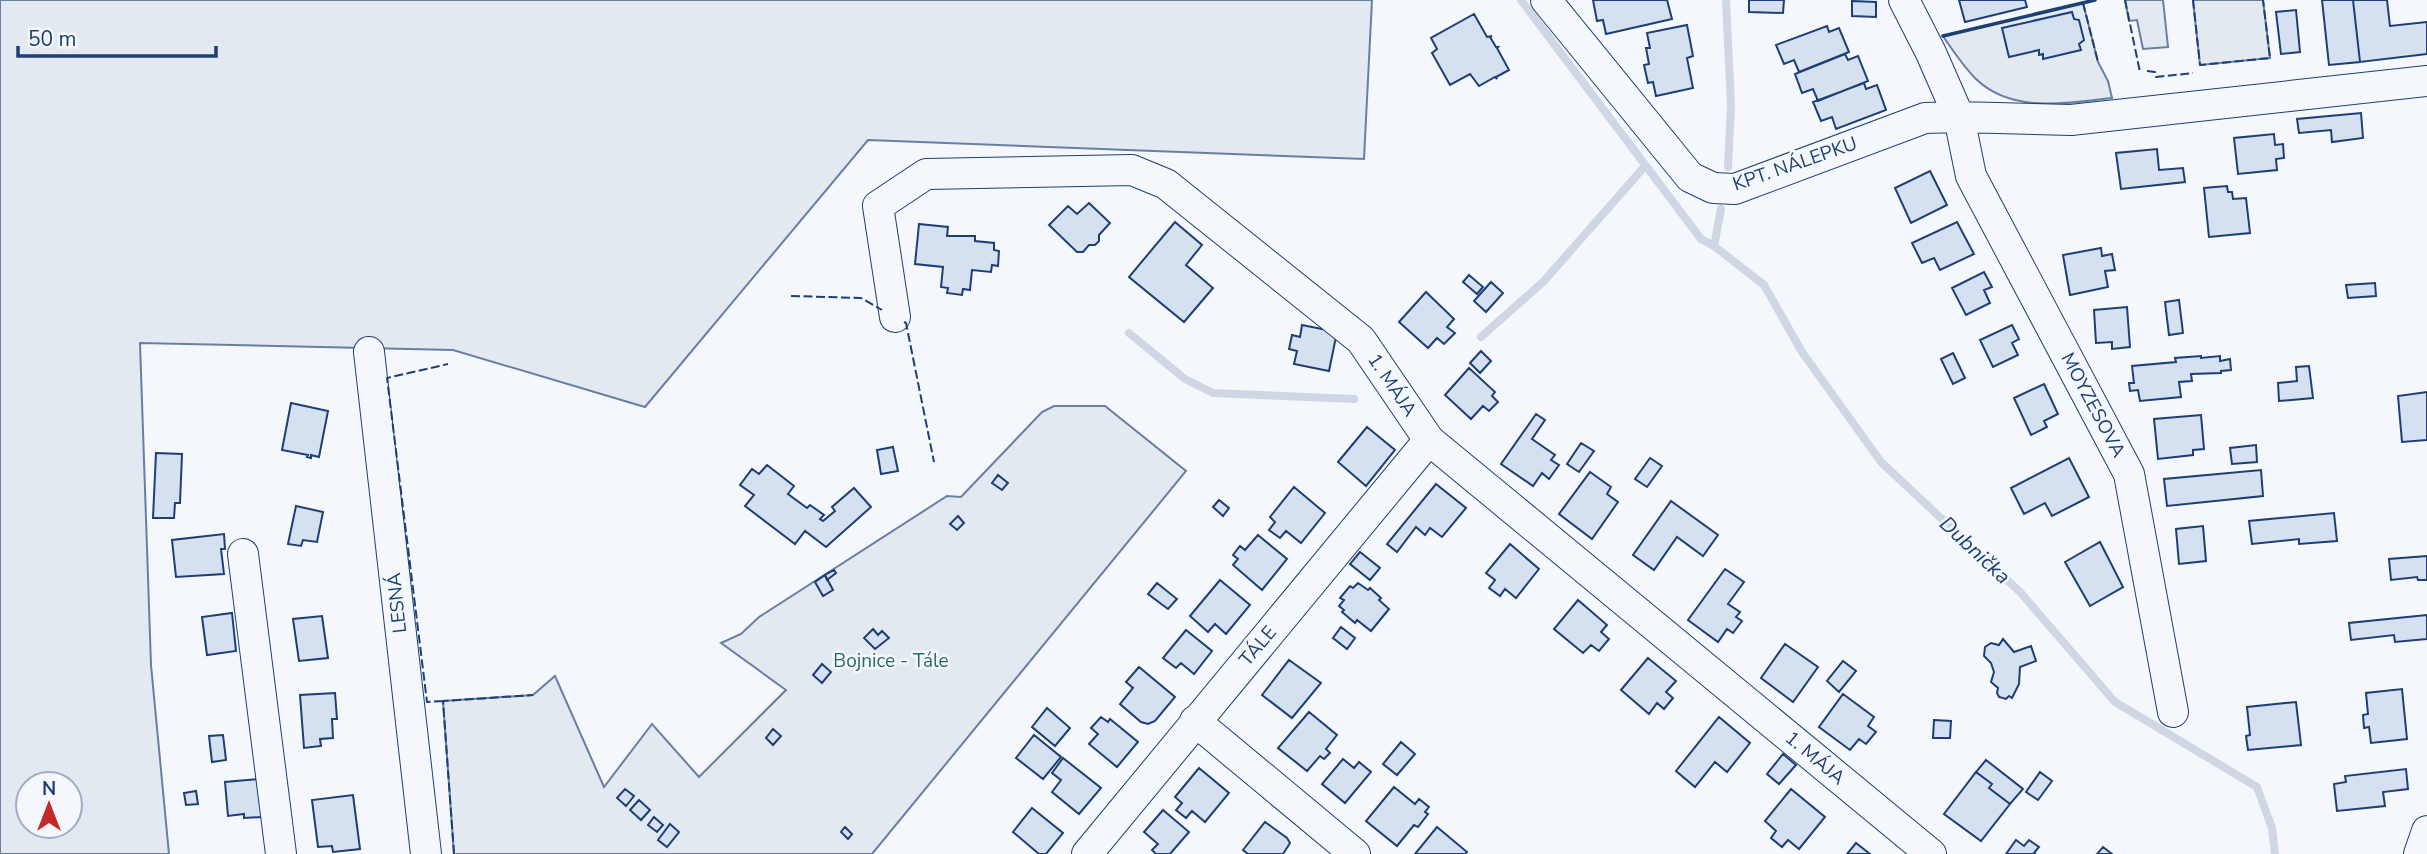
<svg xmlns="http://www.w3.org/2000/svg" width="2427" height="854" font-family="'Nunito Sans',sans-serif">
	<rect width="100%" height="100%" fill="#f4f7fb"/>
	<!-- green -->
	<path fill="#e3e9f0" stroke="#687fa3" stroke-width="2" fill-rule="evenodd" d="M0 0H1372L1364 159 868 140 645 407 453 350 140 343 151 665 169 854H0ZM28 784H70V826H28Z
		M2125 0H2163L2168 47 2143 49 2137 20 2129 21Z
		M2193 0H2263L2270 58 2200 65Z
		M2083 3 2098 62 2108 81 2112 98C2068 103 2012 114 1976 79 1963 66 1953 51 1943 36Z
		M1054 406H1105L1186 471 872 854H454L443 701 533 695 555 676 604 787 652 724 699 777 786 690 721 643 741 634 759 617 947 496 961 497 1042 412Z"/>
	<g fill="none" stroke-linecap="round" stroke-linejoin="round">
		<!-- stream -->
		<path stroke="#cfd7e4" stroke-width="8" d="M1521 0 1701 239 1714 246 1764 285 1802 352 1881 462 2021 593 2115 702 2257 787 2272 828 2275 854
			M1726 0 1731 105 1728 167
			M1714 246 1721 209
			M1129 333 1185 379 1213 393 1354 399
			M1481 337 1544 281 1645 166"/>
	</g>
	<!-- building -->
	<path fill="#d5e0f0" stroke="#1d3f73" stroke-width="2" d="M1593 0H1667L1672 19 1606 34 1603 20 1597 21Z
		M1749 0H1784L1783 13 1749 12Z
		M1959 0H2025L2027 7 1965 22Z
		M2322 0H2353L2360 62 2329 65Z
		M2353 0H2387L2390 26 2427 22V54L2360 62Z
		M1852 1 1876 2V17L1852 16Z
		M2296 10 2300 52 2281 54 2276 12Z
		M2072 12 2074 19 2079 20 2084 40 2079 44 2081 50 2043 59V54L2039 55V50L2009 57 2002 28Z
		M1474 14 1487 37 1492 36 1490 37 1496 47H1498L1497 48 1509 70 1496 77 1497 79 1495 77 1479 86 1470 74 1450 85 1432 53 1437 49 1431 38Z
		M1687 25 1693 56 1687 58 1693 88 1656 96 1653 82 1648 83 1644 65 1649 64 1646 48H1650L1647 33Z
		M1827 26 1829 32 1839 28 1849 52 1799 72 1794 60 1784 64 1776 45Z
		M1845 54 1848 60 1858 56 1868 81 1818 101 1813 89 1802 93 1795 74Z
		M1864 83 1866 89 1877 85 1886 110 1836 129 1832 117 1821 121 1813 102Z
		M2361 113 2363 138 2332 142 2331 130 2299 133 2297 119Z
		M2274 134 2275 145 2283 144 2284 158 2276 159 2277 170 2238 174 2234 138Z
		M2157 149 2159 170 2183 168 2185 182 2121 189 2116 153Z
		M1930 171 1947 205 1911 223 1895 188Z
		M2227 186 2228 192H2232L2233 199 2246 198 2250 233 2209 237 2204 188Z
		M1089 203 1110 223 1099 235V241L1095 245H1089L1083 252H1077L1049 225 1068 206 1077 214Z
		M1175 222 1202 245 1186 265 1213 288 1184 322 1129 277Z
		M1957 222 1974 254 1940 270 1934 258 1922 263 1912 243Z
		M919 224 948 227 947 236H975V241L994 243V250L999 251 998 266 992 265 991 272 972 270 970 290 963 289 962 295 947 293 948 288 941 287 943 267 915 264Z
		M2101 248 2102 256 2112 254 2115 270 2105 271 2108 287 2070 295 2063 255Z
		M1984 272 1992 287 1984 290 1990 303 1966 315 1952 288Z
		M1469 275 1483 287 1477 294 1463 282Z
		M1491 282 1503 293 1486 312 1474 301Z
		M2375 283 2376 296 2348 298 2346 285Z
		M1426 292 1454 319 1447 327 1455 333 1444 344 1437 338 1428 348 1399 322Z
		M2179 300 2183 333 2169 335 2165 302Z
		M2127 307 2130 347 2112 349V342L2096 343 2094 310Z
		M1302 325 1337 332 1329 371 1294 364 1297 351 1289 349 1292 335 1300 337Z
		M2012 325 2019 339 2012 343 2018 355 1993 367 1980 340Z
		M1481 351 1491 361 1480 373 1470 363Z
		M1953 353 1965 378 1953 384 1941 359Z
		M2201 356V358L2220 356V361L2230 359 2231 370 2221 371V373L2191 374 2192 381 2179 382 2181 397 2140 401 2138 390 2130 391 2129 383H2134L2132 366 2176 362 2175 358Z
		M2309 366 2313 398 2279 401 2278 383 2297 381 2296 367Z
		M1469 368 1495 392 1492 396 1498 402 1489 411 1483 406 1471 419 1445 395Z
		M2044 384 2058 414 2044 421 2047 427 2031 435 2014 398Z
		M2427 392V440L2402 442 2398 396Z
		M291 403 328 411 319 457 311 455V458L307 457 308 455 282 450Z
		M1536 414 1545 420 1532 439 1555 455 1551 460 1559 465 1549 479 1542 473 1533 486 1501 464Z
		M2201 415 2204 449 2193 450V455L2158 459 2154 419Z
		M1367 427 1395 450 1366 486 1338 462Z
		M1581 443 1594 451 1579 472 1567 464Z
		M2256 445 2257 462 2232 464 2230 448Z
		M893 447 898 471 881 474 877 450Z
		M156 453 182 454 180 503H175L174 518H153Z
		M1650 458 1662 466 1647 487 1635 479Z
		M2069 458 2089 497 2052 516 2045 503 2024 514 2011 488Z
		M767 465 794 486 788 494 807 508 810 505 824 515 820 519 823 521 835 511 832 507 854 488 871 507 826 547 805 531 795 544 745 506 754 495 740 485 752 469 759 474Z
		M2261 470 2263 496 2167 506 2164 479Z
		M1590 472 1611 487 1607 494 1618 502 1592 539 1559 514Z
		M998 475 1008 483 1002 490 992 483Z
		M1436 484 1466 508 1442 537 1430 528 1425 535 1416 527 1397 552 1387 544Z
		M1294 487 1325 513 1301 543 1286 531 1280 538 1269 530 1275 522 1270 517Z
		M1219 500 1229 508 1223 516 1213 507Z
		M1671 501 1718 535 1703 556 1677 537 1654 570 1633 555Z
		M296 506 323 512 317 542 303 540 301 546 288 544Z
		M2334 513 2337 541 2299 544V539L2252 544 2249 521Z
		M958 516 964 523 957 530 950 524Z
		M2203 526 2206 561 2179 564 2176 529Z
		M224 534 225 549H221L224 574 176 577 172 540Z
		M1258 535 1287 559 1262 590 1233 565 1238 559 1233 555 1240 546 1245 550Z
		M2100 542 2123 587 2090 606 2065 562Z
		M1510 544 1539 569 1516 598 1505 589 1500 596 1489 588 1495 580 1486 573Z
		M1360 552 1380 568 1370 580 1350 564Z
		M2427 556V580H2418L2417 577 2391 580 2389 559Z
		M1725 569 1744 582 1728 604 1740 612 1736 617 1742 621 1733 633 1727 629 1718 642 1688 620Z
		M834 570 836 573 827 580 825 575Z
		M825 575 833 590 823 596 815 582Z
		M1220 580 1250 605 1226 634 1215 624 1208 632 1190 616Z
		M1157 583 1177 599 1168 609 1148 594Z
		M1358 583 1368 590 1370 588 1381 598 1379 600 1389 609 1371 631 1357 620 1355 623 1342 612 1344 610 1339 606 1344 600 1340 598 1350 586 1353 588Z
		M1578 600 1607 625 1601 632 1609 639 1599 651 1591 645 1583 653 1554 629Z
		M232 613 236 651 207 655 202 617Z
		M2427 615V639L2395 642 2394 635 2351 640 2349 623Z
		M322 616 328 658 299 661 293 619Z
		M1341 627 1355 638 1347 649 1333 638Z
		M873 629 878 635 882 631 889 638 875 649 864 638Z
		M1186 630 1212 651 1194 674 1181 663 1176 668 1163 658Z
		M2003 639 2014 652 2031 646 2036 661 2020 667 2019 684 2012 698 2009 696 2006 699 1999 697 1997 693 1998 688 1991 682 1994 672 1991 663 1984 656 1985 647 1991 643 1999 645Z
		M1785 644 1818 667 1793 702 1761 678Z
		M1648 658 1676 681 1666 692 1673 698 1664 709 1657 703 1649 714 1621 690Z
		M1289 660 1321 683 1292 718 1262 695Z
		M1843 661 1856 671 1839 692 1827 681Z
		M822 664 831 672 822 683 813 675Z
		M1139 667 1175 697 1155 721 1148 724 1141 722 1120 704 1133 688 1126 682Z
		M2402 689 2407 739 2371 743 2369 727 2364 728 2363 715 2368 714 2366 693Z
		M335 693 337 719H332L333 738 320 739 321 746 304 748 300 695Z
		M1843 694 1874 717 1868 726 1876 732 1866 744 1859 739 1850 750 1819 727Z
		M2296 702 2301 745 2248 750 2246 736 2250 735 2247 707Z
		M1047 708 1070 728 1055 746 1032 727Z
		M1309 712 1337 735 1326 749 1330 753 1324 759 1320 756 1307 771 1278 748Z
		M1101 717 1108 722 1110 719 1138 742 1117 767 1089 744 1098 734 1091 728Z
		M1719 717 1750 743 1727 772 1715 762 1695 787 1676 771Z
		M1934 720 1951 721 1950 738H1933Z
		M773 729 781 736 773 745 766 738Z
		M223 735 226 760 212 762 209 736Z
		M1034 735 1061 757 1043 779 1016 758Z
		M1401 742 1415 754 1397 775 1383 764Z
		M1783 754 1796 765 1779 784 1767 774Z
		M1063 758 1101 788 1079 814 1052 792 1061 780 1052 773Z
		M1343 759 1354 768 1359 762 1371 772 1345 803 1322 784Z
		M1986 760 2023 789 2010 804 1989 788 1992 784 1976 772Z
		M1199 768 1229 793 1205 822 1192 811 1186 818 1176 810 1182 803 1175 797Z
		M2406 769 2408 789 2383 792 2385 806 2337 811 2334 784 2346 782 2345 776Z
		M1976 772 1992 784 1989 788 2010 804 1981 841 1944 814Z
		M2040 772 2052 781 2038 800 2026 792Z
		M258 779 262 817 244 818V814L228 816 225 782Z
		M1394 787 1415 804 1419 799 1429 807 1425 812 1428 814 1418 827 1414 825 1397 846 1366 821Z
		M625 789 634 796 626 806 617 798Z
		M1791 789 1825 817 1799 849 1788 840 1782 847 1771 838 1776 831 1765 821Z
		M196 791 198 804 186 805 184 793Z
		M353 795 360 849 333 852 332 846 318 847 312 800Z
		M639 800 650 810 641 820 630 810Z
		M1032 808 1063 833 1046 854H1039L1013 832Z
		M1163 810 1189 832 1170 854H1156L1152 850 1158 844 1144 832Z
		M654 817 663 825 657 832 648 825Z
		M1265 822 1287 838 1290 843 1283 854H1248L1243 850Z
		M670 824 679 832 667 847 658 840Z
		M845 827 852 834 848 839 841 832Z
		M1437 827 1467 852 1465 854H1415Z
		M2016 840 2024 846 2029 840 2039 847 2034 853 2036 854H2006Z
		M1856 843 1870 854H1847Z
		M2103 847 2112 854H2097Z"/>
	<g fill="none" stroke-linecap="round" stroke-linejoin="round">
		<defs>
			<path id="minor" d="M1546 0 1690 177 1713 188 1735 189 1925 118 1959 117 2071 120 2427 81
				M1904 0 1931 53 1959 117 1971 176 2129 474 2173 712
				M895 317 878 206 926 174 1132 170 1166 184 1361 340 1429 440 1931 854
				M369 352 426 854
				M243 554 281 854
				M1195 721 1355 854
				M1087 854 1429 440
				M2419 854 2427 831"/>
		</defs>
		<!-- minor casing -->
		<use href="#minor" stroke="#1d3f73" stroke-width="32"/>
		<!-- minor -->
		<use href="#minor" stroke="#f4f7fb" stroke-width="30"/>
		<!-- fence -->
		<path stroke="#1d3f73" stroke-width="2" stroke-dasharray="9 3.5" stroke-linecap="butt" d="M2125 0 2140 72
			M2193 0 2200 65 2270 58 2263 0
			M2083 3 2098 62
			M2147 71 2155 72 2156 77 2193 73
			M791 296 861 298 882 310
			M904 322 906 323 934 462
			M443 701 427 702 387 378 448 364
			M454 854 443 701 533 695"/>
		<!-- wall -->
		<path stroke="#1d3f73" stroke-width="3.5" d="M1943 36 2095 0"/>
	</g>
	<g text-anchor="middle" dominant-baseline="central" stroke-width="5" stroke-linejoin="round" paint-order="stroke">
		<!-- street labels -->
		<g font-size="19" fill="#1d3f73" stroke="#f4f7fb">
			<text transform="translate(1795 164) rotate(-19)">KPT. NÁLEPKU</text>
			<text transform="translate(1392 385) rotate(56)">1. MÁJA</text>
			<text transform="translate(2093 405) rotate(62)">MOYZESOVA</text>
			<text transform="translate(397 603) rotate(-96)">LESNÁ</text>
			<text transform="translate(1258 646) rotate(-50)">TÁLE</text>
			<text transform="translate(1815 758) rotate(40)">1. MÁJA</text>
		</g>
		<!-- park labels -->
		<g font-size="19" fill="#2c6c60" stroke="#f4f7fb">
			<text x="891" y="661">Bojnice - Tále</text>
		</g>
		<!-- water labels -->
		<g font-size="21" font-style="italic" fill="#1d3f73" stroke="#f4f7fb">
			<text transform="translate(1975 550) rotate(43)">Dubnička</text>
		</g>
	</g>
	<!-- north arrow -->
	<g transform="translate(49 805)"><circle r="33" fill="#f4f7fb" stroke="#9eadc5" stroke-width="2"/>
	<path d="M0-5L12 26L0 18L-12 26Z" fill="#c62828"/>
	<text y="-10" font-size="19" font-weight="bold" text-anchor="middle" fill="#1d3f73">N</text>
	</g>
	<!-- scale -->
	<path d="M18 46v10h198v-10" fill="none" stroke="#1d3f73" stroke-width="3.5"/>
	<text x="28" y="46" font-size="21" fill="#1d3f73" stroke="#f4f7fb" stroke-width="5" paint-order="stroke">50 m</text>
</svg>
